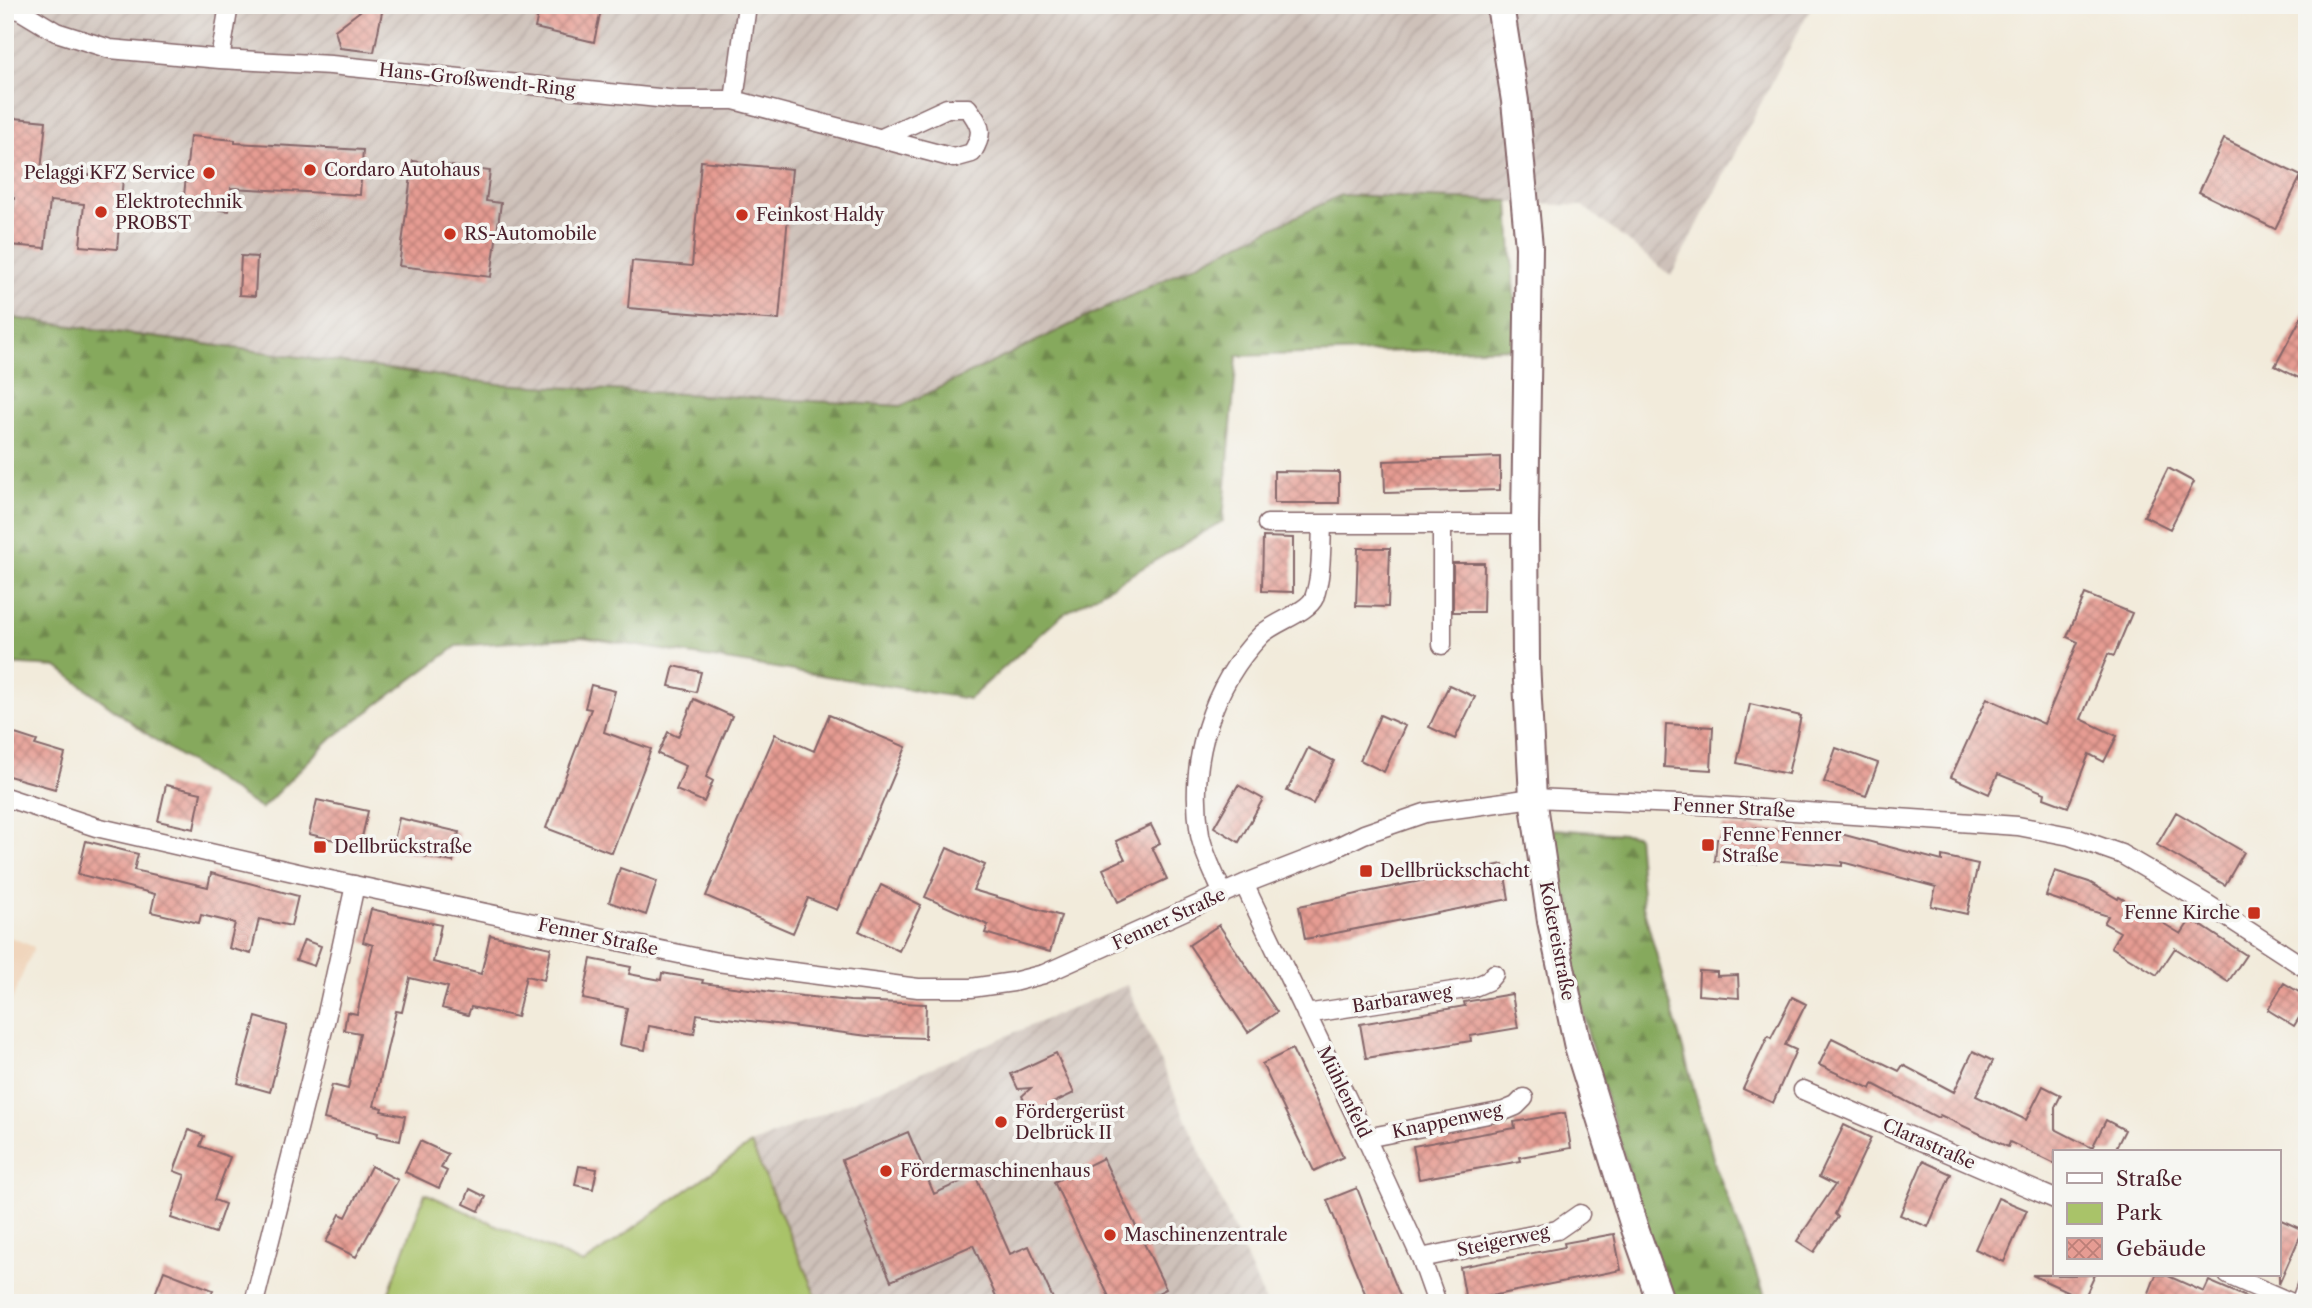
<svg xmlns="http://www.w3.org/2000/svg" width="2312" height="1308" font-family="'Libre Caslon Text',serif">
	<defs>
		<pattern id="industrial-furrows" width="10" height="10" patternUnits="userSpaceOnUse" patternTransform="scale(1.75)"><rect width="10" height="10" fill="#cec1b9"/><path d="M-1 1l2-2M0 10L10 0M9 11l2-2" fill="none" stroke="#b2a59f"/></pattern>
		<pattern id="forest-firs" width="22" height="20" patternUnits="userSpaceOnUse" patternTransform="scale(1.75)"><rect width="22" height="20" fill="#86a95d"/><path d="M5 1l3.5 6h-7zM16 11l3.5 6h-7z" fill="#70894d"/></pattern>
		<pattern id="building-cross-hatch" width="8" height="8" patternUnits="userSpaceOnUse" patternTransform="scale(1.75)"><rect width="8" height="8" fill="#e69c93"/><path d="M0 0l8 8M0 8l8-8" fill="none" stroke="#bc7f78"/></pattern>
	</defs>
	<rect width="100%" height="100%" fill="#f6f6f2"/>
	<filter id="ink" filterUnits="userSpaceOnUse"><feTurbulence type="fractalNoise" baseFrequency=".0143" numOctaves="2"/><feDisplacementMap in="SourceGraphic" scale="14" xChannelSelector="R" yChannelSelector="G"/><feConvolveMatrix kernelMatrix="1 2 1 2 8 2 1 2 1" color-interpolation-filters="sRGB"/></filter>
	<filter id="wash" filterUnits="userSpaceOnUse"><feTurbulence type="fractalNoise" baseFrequency=".00686" numOctaves="4" result="noise"/><feDisplacementMap in="SourceGraphic" scale="28" xChannelSelector="R" yChannelSelector="G"/><feGaussianBlur stdDeviation="1.57" result="paint"/><feColorMatrix in="noise" values="0 0 0 0 0 0 0 0 0 0 0 0 0 0 0 0 0 1.4 0 .05"/><feComposite in="paint" operator="in"/></filter>
	<g filter="url(#wash)">
		<rect width="100%" height="100%" fill="#f2ebdb"/>
		<!-- built -->
		<path fill="#f0d5bc" d="M5 935 34 947 5 1016Z"/>
		<!-- industrial -->
		<path fill="url(#industrial-furrows)" d="M5 5H1812L1671 276 1583 206 1341 195 901 406 499 384 5 317Z
			M1127 985 1266 1303H819L751 1144Z"/>
		<!-- green -->
		<path fill="#a9c369" stroke="#7a714a" stroke-width="2" d="M751 1144 819 1303H385L425 1193 583 1264Z"/>
		<!-- forest -->
		<path fill="url(#forest-firs)" stroke="#686444" stroke-width="2" d="M1341 195 1509 201 1517 348 1237 356 1223 521 1062 615 969 699 582 637 457 646 328 741 261 809 154 739 57 667 5 664V317L499 384 901 406Z
			M1553 829 1637 835 1643 906 1715 1165 1768 1303H1674L1643 1220 1590 1042 1561 916Z"/>
		<g id="blocks">
			<!-- building -->
			<path fill="url(#building-cross-hatch)" d="M368 5 383 7 374 52 340 48 335 30Z
				M540 5H602L594 42 535 28Z
				M14 118 46 121 41 171 123 178 117 249 80 246 84 204 50 201 45 248 10 245 14 198 6 197Z
				M190 136 235 140V143L363 150 360 195 231 188 229 211 183 206Z
				M2224 139 2301 176 2275 229 2199 192Z
				M413 161 490 171 486 201 501 203 491 277 399 266Z
				M701 161 792 169 779 320 628 308 632 261 692 266Z
				M241 256 257 257 255 296 239 295Z
				M2307 307V382L2275 366Z
				M1500 457V490L1385 493 1384 461Z
				M2168 468 2194 482 2170 529 2144 516Z
				M1274 471 1339 472V503H1274Z
				M1263 537 1293 538V592L1262 591Z
				M1358 548H1390L1388 607 1356 606Z
				M1453 563H1484L1483 612H1453Z
				M2085 594 2132 613 2114 656 2108 654 2081 719 2117 736 2104 762 2089 754 2068 807 2044 798 2045 793 1998 774 1989 794 1951 777 1987 698 2044 724 2078 642 2067 637Z
				M674 666 701 672 696 692 669 686Z
				M591 685 615 691 604 732 651 749 612 853 546 828 591 709 585 708Z
				M1449 685 1475 697 1455 739 1429 727Z
				M694 699 732 716 706 777 713 781 704 802 676 790 686 766 658 754 668 732 678 737Z
				M1750 704 1801 716 1788 774 1737 763Z
				M829 715 906 747 837 910 808 898 793 933 706 896 775 734 814 751Z
				M1380 715 1405 726 1384 772 1360 760Z
				M1666 724 1713 727 1711 770 1664 767Z
				M12 733 37 741 35 745 65 754 55 789 5 775V756Z
				M1308 748 1334 761 1313 804 1287 791Z
				M1836 748 1878 763 1866 796 1824 782Z
				M166 785 201 793 194 829 158 821Z
				M1238 785 1263 799 1239 842 1214 827Z
				M317 800 368 811 360 846 309 834Z
				M2176 812 2244 852 2225 885 2157 845Z
				M399 818 459 832 453 862 392 850Z
				M1151 825 1160 843 1152 847 1167 879 1118 902 1103 869 1125 859 1116 841Z
				M1723 826 1841 834 1942 861V856L1978 864 1967 914 1931 906 1936 887 1842 862V866L1757 859V864L1715 861 1717 839H1720Z
				M86 841 138 854 134 870 208 887 211 873 298 896 291 926 259 919 251 954 229 948 235 923 201 915 199 923 151 912 155 894 78 874Z
				M947 848 985 865 973 890 1061 916 1050 952 985 933 988 925 925 897Z
				M1503 864 1509 899 1305 939 1299 906Z
				M620 868 657 881 646 915 609 902Z
				M2055 871 2089 882 2118 899 2119 897 2181 934 2191 919 2246 955 2228 982 2175 948 2157 975 2111 947 2120 932 2104 923 2108 916 2046 896Z
				M881 885 921 905 899 951 859 931Z
				M371 909 441 925 433 962 481 974 490 935 551 948 544 980 526 976 517 1017 471 1007 468 1015 442 1008 448 987 410 978 402 1012 396 1011 374 1106 382 1108 381 1111 405 1116 400 1141 377 1136 378 1133 324 1119 332 1085 348 1089 360 1033 344 1030 347 1012 357 1014 373 945 363 942Z
				M1219 925 1277 1012 1248 1032 1189 945Z
				M304 940 321 946 314 966 296 960Z
				M591 959 631 967 629 974 661 980 662 973 703 980 702 983 802 996 850 1001 926 1004 925 1038 868 1036 697 1014 694 1034 649 1026 645 1050 620 1045 627 1008 583 999Z
				M1699 971 1717 972V976L1738 975 1739 998 1698 995Z
				M2284 983 2307 997V1005L2294 1026 2268 1010Z
				M1512 994 1518 1028 1470 1036 1471 1041 1366 1058 1360 1024 1465 1006 1464 1002Z
				M1792 997 1806 1004 1785 1045 1796 1050 1773 1103 1743 1089 1768 1036 1771 1038Z
				M256 1017 287 1026 270 1092 238 1083Z
				M1832 1038 1899 1071 1903 1065 1954 1092 1973 1051 1993 1061 1976 1096 2026 1120 2043 1086 2061 1095 2055 1107V1129L2092 1148 2106 1120 2125 1130 2114 1152H2055V1164L2010 1142 2008 1147 1940 1115 1938 1118 1873 1084 1871 1089 1819 1065Z
				M1292 1049 1343 1157 1314 1171 1262 1064Z
				M1056 1053 1074 1093 1030 1114 1022 1096 1031 1088 1018 1089 1011 1074Z
				M1565 1113 1571 1148 1520 1157 1521 1161 1419 1179 1413 1146 1515 1128 1514 1122Z
				M1844 1125 1871 1138 1835 1214 1838 1217 1814 1252 1797 1241 1835 1185 1819 1177Z
				M189 1130 204 1136 200 1146 230 1157 214 1200 225 1204 215 1233 171 1218 185 1175 174 1171Z
				M908 1132 934 1194 975 1175 1010 1254 1029 1246 1055 1303H999L973 1245 891 1281 866 1224 868 1223 842 1160Z
				M420 1141 448 1154 441 1168 447 1171 439 1188 405 1172Z
				M1103 1158 1166 1289 1138 1303H1112L1054 1182Z
				M1923 1161 1951 1174 1928 1227 1900 1215Z
				M371 1166 398 1180 356 1257 326 1242 340 1214 346 1217Z
				M579 1166 597 1169 593 1189 575 1185Z
				M1357 1188 1400 1296 1384 1303H1369L1327 1200Z
				M470 1189 486 1197 479 1211 464 1204Z
				M1998 1198 2027 1210 2004 1262 1975 1249Z
				M2279 1219 2303 1230 2279 1284Z
				M1614 1234 1621 1270 1466 1301 1460 1267 1565 1247 1564 1243Z
				M164 1271 213 1290 208 1303H177L155 1294Z
				M2032 1275H2095L2084 1299Z
				M2156 1275H2166L2204 1292 2209 1281 2260 1303H2145Z"/>
		</g>
	</g>
	<g filter="url(#ink)">
		<use href="#blocks" fill-opacity="0" stroke="#856669" stroke-width="2"/>
		<g fill="none" stroke-linecap="round" stroke-linejoin="round">
			<defs>
				<path id="street" d="M11 5 56 32 110 49 220 59 331 65 678 100H734L747 5
					M220 59 229 5
					M734 100 954 158 972 153C984 133 982 127 968 108H947L882 138
					M1267 524H1322
					M1442 524V645
					M5 797 96 827 311 876 717 962 918 988H971L1013 982 1044 974 1244 884 1329 851 1364 834 1425 813 1533 798 1703 805 2018 826 2070 836 2121 854 2207 904 2307 969
					M1244 884 1366 1138 1421 1258 1437 1303
					M1223 894C1215 875 1204 855 1200 835 1188 762 1211 686 1262 634 1275 622 1308 612 1314 598 1322 576 1321 547 1322 524H1511
					M1306 1014 1472 988 1488 981 1494 974
					M1803 1090 2055 1199
					M1366 1138 1504 1111 1516 1106 1524 1098
					M1421 1258 1557 1230 1580 1214
					M2228 1275 2292 1303
					M254 1303 326 1018 355 885
					M2300 1303 2307 1284"/>
				<path id="secondary" d="M1500 5 1515 101 1529 247 1525 524 1526 661 1533 798 1551 921 1578 1047 1634 1226 1661 1303"/>
			</defs>
			<!-- street casing -->
			<use href="#street" stroke="#856669" stroke-width="21"/>
			<!-- secondary casing -->
			<use href="#secondary" stroke="#856669" stroke-width="30"/>
			<!-- street -->
			<use href="#street" stroke="#fff" stroke-width="18"/>
			<!-- secondary -->
			<use href="#secondary" stroke="#fff" stroke-width="26"/>
		</g>
	</g>
	<!-- markers -->
	<g fill="#c8321e" stroke="#f6f6f2" stroke-width="2.5">
		<circle cx="310" cy="170" r="7"/>
		<circle cx="209" cy="173" r="7"/>
		<circle cx="101" cy="212" r="7"/>
		<circle cx="742" cy="215" r="7"/>
		<circle cx="450" cy="234" r="7"/>
		<rect x="1701" y="838" width="14" height="14" rx="3.5"/>
		<rect x="313" y="840" width="14" height="14" rx="3.5"/>
		<rect x="1359" y="864" width="14" height="14" rx="3.5"/>
		<rect x="2247" y="906" width="14" height="14" rx="3.5"/>
		<circle cx="1001" cy="1122" r="7"/>
		<circle cx="886" cy="1171" r="7"/>
		<circle cx="1110" cy="1235" r="7"/>
	</g>
	<g text-anchor="middle" dominant-baseline="central" stroke-width="7" stroke-linejoin="round" paint-order="stroke">
		<!-- street labels -->
		<g font-size="18" fill="#4a1f2b" stroke="#f6f6f2">
			<text transform="translate(477 80) rotate(6)">Hans-Großwendt-Ring</text>
			<text transform="translate(1734 808) rotate(3)">Fenner Straße</text>
			<text transform="translate(1169 919) rotate(-25)">Fenner Straße</text>
			<text transform="translate(598 937) rotate(12)">Fenner Straße</text>
			<text transform="translate(1557 941) rotate(79)">Kokereistraße</text>
			<text transform="translate(1402 999) rotate(-9)">Barbaraweg</text>
			<text transform="translate(1344 1092) rotate(64)">Mühlenfeld</text>
			<text transform="translate(1447 1121) rotate(-12)">Knappenweg</text>
			<text transform="translate(1929 1144) rotate(24)">Clarastraße</text>
			<text transform="translate(1503 1241) rotate(-12)">Steigerweg</text>
		</g>
		<!-- poi labels -->
		<g font-size="18" fill="#4a1f2b" stroke="#f6f6f2" text-anchor="start">
			<text x="324" y="170">Cordaro Autohaus</text>
			<text x="195" y="173" text-anchor="end">Pelaggi KFZ Service</text>
			<text x="115" y="202">Elektrotechnik<tspan x="115" dy="21">PROBST</tspan></text>
			<text x="756" y="215">Feinkost Haldy</text>
			<text x="464" y="234">RS-Automobile</text>
			<text x="1722" y="835">Fenne Fenner<tspan x="1722" dy="21">Straße</tspan></text>
			<text x="334" y="847">Dellbrückstraße</text>
			<text x="1380" y="871">Dellbrückschacht</text>
			<text x="2240" y="913" text-anchor="end">Fenne Kirche</text>
			<text x="1015" y="1112">Fördergerüst<tspan x="1015" dy="21">Delbrück II</tspan></text>
			<text x="900" y="1171">Fördermaschinenhaus</text>
			<text x="1124" y="1235">Maschinenzentrale</text>
		</g>
	</g>
	<!-- margin -->
	<rect width="2312" height="1308" fill="none" stroke="#f6f6f2" stroke-width="28"/>
	<!-- legend -->
	<rect x="2053" y="1150" width="228" height="126" fill="#f6f6f2" stroke="#b1a0a2" stroke-width="2"/>
	<rect x="2067" y="1173" width="35" height="10" fill="#ffffff" stroke="#b1a0a2" stroke-width="2"/>
	<text x="2116" y="1186" font-size="21" fill="#4a1f2b">Straße</text>
	<rect x="2067" y="1203" width="35" height="21" fill="#a9c369" stroke="#b1a0a2" stroke-width="2"/>
	<text x="2116" y="1220" font-size="21" fill="#4a1f2b">Park</text>
	<rect x="2067" y="1238" width="35" height="21" fill="url(#building-cross-hatch)" stroke="#b1a0a2" stroke-width="2"/>
	<text x="2116" y="1256" font-size="21" fill="#4a1f2b">Gebäude</text>
</svg>
